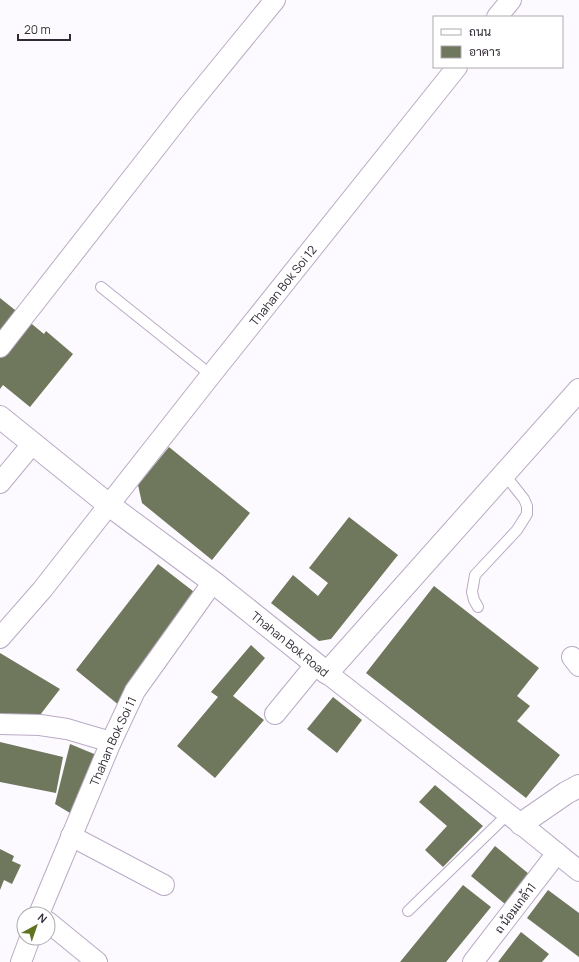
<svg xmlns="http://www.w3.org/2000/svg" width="579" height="962" font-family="Manrope,Sarabun,sans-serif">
	<rect width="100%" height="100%" fill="#fcf9ff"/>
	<!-- building -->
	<path fill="#6f775c" d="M0 298 20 314 0 340Z
		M27 320 44 334 46 331 73 354 30 407 3 385 0 389V354Z
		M169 447 250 513 212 560 142 503 138 485Z
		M349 517 398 555 331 639 319 641 271 603 293 575 318 596 328 583 309 568Z
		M158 564 198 595 120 706 76 670Z
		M434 586 539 668 517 696 530 706 517 721 560 755 526 798 366 673Z
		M251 645 265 658 233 696 264 720 215 778 177 746 218 697 211 692Z
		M0 653 60 689 37 719 0 714Z
		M333 697 362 720 337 753 307 729Z
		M0 742 63 757 56 793 0 782Z
		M70 744 99 756 75 816 55 804Z
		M435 785 483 826 443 867 425 850 447 826 419 802Z
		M495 846 529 874 505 904 471 876Z
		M0 849 14 856 12 861 21 865 12 884 4 880 0 890Z
		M463 885 491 907 446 962H400Z
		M548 890 579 913V957L527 918Z
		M521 932 549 954 542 962H498Z"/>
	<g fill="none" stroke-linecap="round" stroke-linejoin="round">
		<defs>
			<path id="lane" d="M101 287 211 375
				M478 607 474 600 472 592 475 575 517 530 527 514V506L524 499 505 475
				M408 911 508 814"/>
			<g id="street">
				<path d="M497 17 511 0"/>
				<path d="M0 347 186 109 275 0"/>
				<path d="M0 483 33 443"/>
				<path id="s1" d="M0 638 42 590 211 375 457 67"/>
				<path d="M572 657 579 666"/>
				<path d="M327 673 521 824 579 871"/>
				<path d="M275 714 316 664"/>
				<path d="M0 724 40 725 67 729 111 742"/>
				<path d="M71 836 164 885"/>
				<path id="s2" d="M39 914 111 742 135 691 213 582"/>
				<path d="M48 922 97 962"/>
				<path d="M21 962 30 938"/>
				<path d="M473 962 557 853"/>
			</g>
			<path id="secondary" d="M521 824 566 793 579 786"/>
			<path id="primary" d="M0 417 109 505 213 582 327 673 579 390"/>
		</defs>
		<!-- lane casing -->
		<use href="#lane" stroke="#baabc5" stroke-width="12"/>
		<!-- street casing -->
		<use href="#street" stroke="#baabc5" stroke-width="22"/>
		<!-- secondary casing -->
		<use href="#secondary" stroke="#baabc5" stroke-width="24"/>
		<!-- primary casing -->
		<use href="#primary" stroke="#baabc5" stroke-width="24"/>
		<!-- lane -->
		<use href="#lane" stroke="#fff" stroke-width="10"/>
		<!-- street -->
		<use href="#street" stroke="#fff" stroke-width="20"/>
		<!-- secondary -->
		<use href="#secondary" stroke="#fff" stroke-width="22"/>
		<!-- primary -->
		<use href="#primary" stroke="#fff" stroke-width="22"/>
	</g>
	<g text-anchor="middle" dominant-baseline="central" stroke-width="4" stroke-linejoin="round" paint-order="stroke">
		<!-- street labels -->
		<g font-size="12" fill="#312a35" stroke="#fff">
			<text stroke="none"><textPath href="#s1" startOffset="452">Thahan Bok Soi 12</textPath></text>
			<text transform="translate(290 644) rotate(39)">Thahan Bok Road</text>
			<text stroke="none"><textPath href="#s2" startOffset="188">Thahan Bok Soi 11</textPath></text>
			<text transform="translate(515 908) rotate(-53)">ถ น้อมเกล้า1</text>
		</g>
	</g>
	<!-- legend -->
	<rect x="433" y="16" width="130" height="52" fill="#ffffff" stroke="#adaaae"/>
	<rect x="441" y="29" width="20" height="6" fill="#ffffff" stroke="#adaaae"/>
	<text x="469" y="36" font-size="12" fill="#312a35">ถนน</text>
	<rect x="441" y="46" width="20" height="12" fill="#6f775c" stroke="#adaaae"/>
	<text x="469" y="56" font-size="12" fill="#312a35">อาคาร</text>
	<!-- north arrow -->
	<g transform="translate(36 926) rotate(40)"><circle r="19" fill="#ffffff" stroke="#adaaae"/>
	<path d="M0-3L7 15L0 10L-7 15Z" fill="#617321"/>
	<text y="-6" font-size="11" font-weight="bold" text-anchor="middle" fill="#312a35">N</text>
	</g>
	<!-- scale -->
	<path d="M18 34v6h52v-6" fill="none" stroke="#312a35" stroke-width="2"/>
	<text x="24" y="34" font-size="12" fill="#312a35" stroke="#ffffff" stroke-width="3" paint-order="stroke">20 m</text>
</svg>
